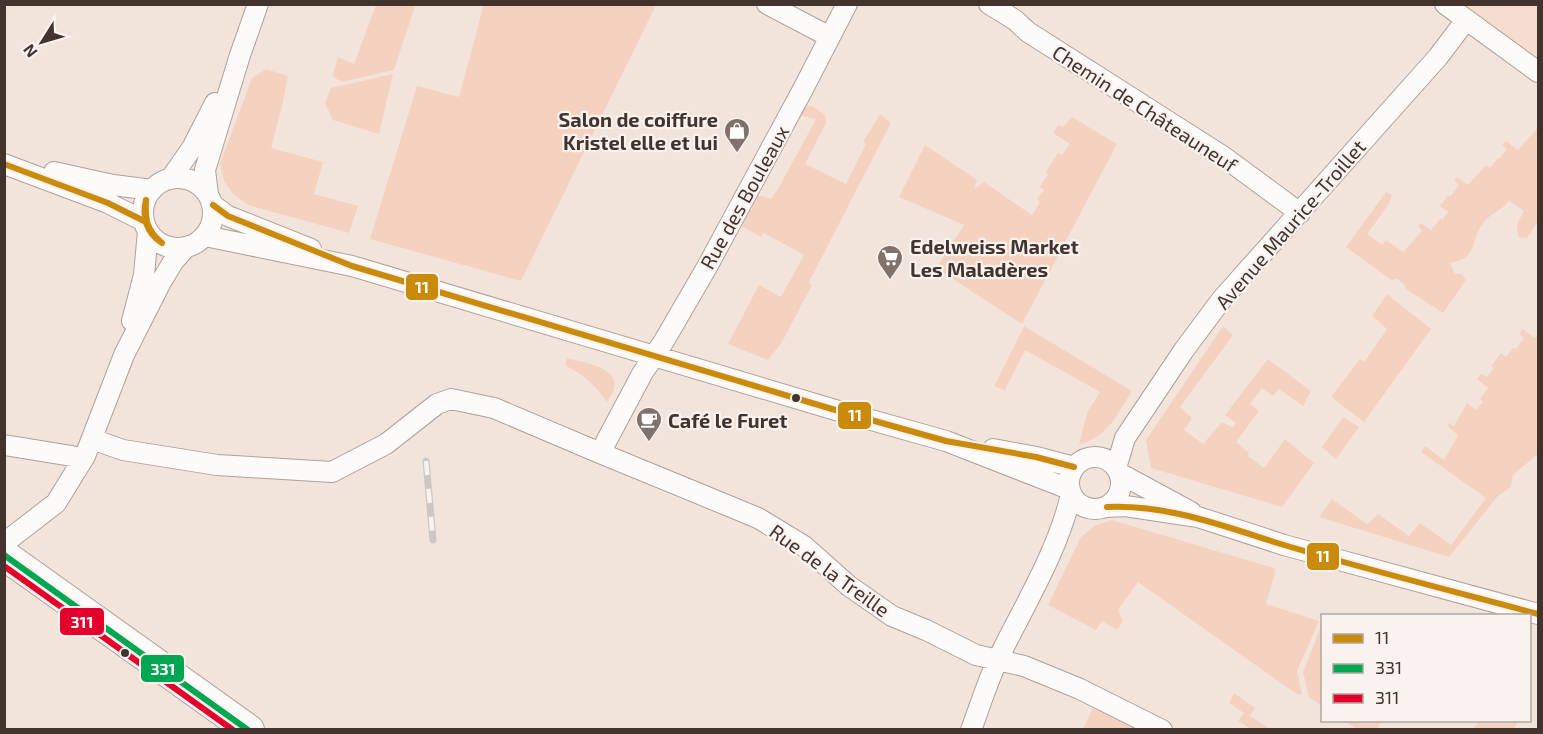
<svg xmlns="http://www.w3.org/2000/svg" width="1543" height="734" font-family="'Exo 2',sans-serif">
	<rect width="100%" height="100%" fill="#f3e4db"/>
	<!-- built -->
	<path fill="#f7ddcf" d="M1445 5H1538V72Z"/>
	<!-- green -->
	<path fill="#f5d2bf" d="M484 4 656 5 521 281 370 239 417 86 459 97Z
		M376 5H409L415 6 394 70 342 82 332 76 338 57 354 64Z
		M266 69 288 76 282 106 271 148 323 162 314 194 358 206 349 233 248 205 233 194 224 181 220 164 252 78Z
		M393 74 379 134 333 120 325 103 331 88Z
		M812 106 825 115 826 123 805 164 846 184 866 144 863 142 880 114 891 123 809 282 812 285 782 342 768 360 728 344 759 285 781 297 804 255 764 233 761 237 742 226 758 195 771 199 778 189 816 119 799 115 805 107Z
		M1072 117 1117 144 1022 324 936 268 964 225 899 197 925 145 977 180 974 189 984 182 1032 215 1040 202 1037 199 1044 190 1040 187 1048 174 1046 172 1058 153 1062 155 1070 144 1053 133 1058 125 1063 127Z
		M1537 129 1538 130V221L1527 238 1518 237 1517 224 1524 211 1509 201C1501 211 1491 213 1484 222 1469 240 1480 258 1450 263L1455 274H1462L1466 280 1443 313 1406 289 1404 284 1397 279 1391 280 1346 247 1386 192 1392 195 1389 204 1367 234 1382 245 1386 240 1403 252 1422 231 1418 226 1421 223 1431 230 1440 219 1442 220 1448 212 1440 206 1448 195 1450 197 1459 185 1454 181 1457 177 1468 185 1486 165 1490 168 1498 158 1499 159 1507 149 1502 145 1506 141 1518 150Z
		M1387 294 1431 329 1364 422 1331 397 1360 359 1364 362 1387 329 1372 316Z
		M1024 326 1132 391C1116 416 1109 436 1079 445L1087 413 1100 392 1025 350 1005 390 994 386Z
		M1223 326 1233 335 1180 407 1192 418 1184 430 1203 444 1222 422 1233 428 1236 423 1225 415 1268 359 1311 391 1303 406 1279 389 1273 396 1262 388 1250 404 1259 411 1236 442 1249 453 1248 456 1264 468 1285 439 1314 463 1282 507 1151 468 1146 440Z
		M1522 329 1535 338 1538 333V454L1513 475 1511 487 1498 496 1449 557 1319 517 1332 499 1367 524 1378 514 1409 536 1420 523 1451 545 1486 498 1421 452 1425 446 1444 460 1458 435 1447 426 1449 423 1454 426 1467 403 1476 410 1483 402 1480 399 1488 388 1477 379 1481 374 1487 377 1494 368 1491 366 1501 353 1506 357 1513 348 1516 349 1524 338 1519 334Z
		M567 358C582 362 620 367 614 389 613 394 609 398 607 402L596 388 583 376 565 365Z
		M1343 417 1359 427 1336 459 1322 447Z
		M1112 520 1274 568 1275 573 1266 604 1319 621 1297 671 1302 694 1298 695 1138 582 1118 610 1123 621 1117 630 1102 621 1096 630 1048 605 1081 537 1094 526Z
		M1322 624V706L1309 697 1303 672Z
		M1234 693 1255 708 1250 716 1270 729H1251L1238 721 1244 713 1229 703Z
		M1093 707 1136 729V730H1083Z
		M1344 721H1382L1376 730 1356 729Z
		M1479 721V720L1518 721 1514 729H1473Z"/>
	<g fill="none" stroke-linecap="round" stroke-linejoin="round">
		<defs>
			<path id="minor" d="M767 4 830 37
				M847 4 802 91 707 267 664 341 642 374 600 453 758 518 804 546 849 586 892 616 926 630 976 655 1024 666 1080 689 1162 730
				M989 4 1015 20 1028 32 1224 157 1300 213
				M1445 4 1538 72
				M4 164 108 203 144 221
				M54 172 113 185 152 190
				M171 178 192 148 215 103
				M143 213a35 35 0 1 1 70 0a35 35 0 1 1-70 0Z
				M208 195 205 170 240 55 258 4
				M213 205 228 216 311 249
				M205 236 352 266 832 409 946 441 1069 489
				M132 321 144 275 148 231
				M92 439 123 450 217 465 332 472 386 444 437 404 451 399 494 408 600 453
				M4 445 84 458
				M993 449 1036 457 1074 467
				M1069 483a26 26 0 1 1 52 0a26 26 0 1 1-52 0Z
				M1116 468 1125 438 1184 350 1222 299 1438 57 1466 20
				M1119 473 1191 512
				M1107 507 1125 506 1198 517 1284 545 1538 614
				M4 541 12 537 56 503 85 456 124 355 161 282 173 262 186 247
				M971 730C980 706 988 680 999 657 1024 606 1059 549 1071 494"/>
			<path id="primary" d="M4 555 249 730"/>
		</defs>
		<!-- minor casing -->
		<use href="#minor" stroke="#aea19a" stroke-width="22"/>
		<!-- primary casing -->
		<use href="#primary" stroke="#aea19a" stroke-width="32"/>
		<!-- minor -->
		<use href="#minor" stroke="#fdfbfa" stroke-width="20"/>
		<!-- primary -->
		<use href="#primary" stroke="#fdfbfa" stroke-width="30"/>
		<defs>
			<path id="rail" d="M426 461 433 540"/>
		</defs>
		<!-- rail casing -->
		<use href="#rail" stroke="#cbc7c5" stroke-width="7"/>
		<!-- rail -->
		<use href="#rail" stroke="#faf2ef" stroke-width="4.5" stroke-dasharray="14" stroke-linecap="butt"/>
		<defs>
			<path id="bus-1" d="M4 164 108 203 144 221
				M146 200C145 219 146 230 162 243
				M146 200C142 217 146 233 162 243
				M213 205 228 216 352 266 832 409 946 441 1036 457 1074 467
				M1107 507C1168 504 1226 527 1284 545 1368 570 1453 591 1538 614"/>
			<path id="bus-2" d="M4 555 248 730"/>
			<path id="bus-3" d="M4 566 233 730"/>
		</defs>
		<!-- bus-1 casing -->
		<use href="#bus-1" stroke="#faf2ef" stroke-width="10"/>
		<!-- bus-2 casing -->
		<use href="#bus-2" stroke="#faf2ef" stroke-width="10"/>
		<!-- bus-3 casing -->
		<use href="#bus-3" stroke="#faf2ef" stroke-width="10"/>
		<!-- bus-1 -->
		<use href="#bus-1" stroke="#ca8a0b" stroke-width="6"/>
		<!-- bus-2 -->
		<use href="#bus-2" stroke="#00a651" stroke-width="6"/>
		<!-- bus-3 -->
		<use href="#bus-3" stroke="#e4002b" stroke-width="6"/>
	</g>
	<!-- icons -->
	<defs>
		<symbol id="shop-pin" viewBox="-11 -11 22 30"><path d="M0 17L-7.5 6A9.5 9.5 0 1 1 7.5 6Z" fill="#80726a" stroke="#faf2ef"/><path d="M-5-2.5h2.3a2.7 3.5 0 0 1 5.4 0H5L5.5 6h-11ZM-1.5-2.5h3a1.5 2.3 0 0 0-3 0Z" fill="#fff"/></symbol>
		<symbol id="supermarket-pin" viewBox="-11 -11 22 30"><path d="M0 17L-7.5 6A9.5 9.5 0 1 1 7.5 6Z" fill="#80726a" stroke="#faf2ef"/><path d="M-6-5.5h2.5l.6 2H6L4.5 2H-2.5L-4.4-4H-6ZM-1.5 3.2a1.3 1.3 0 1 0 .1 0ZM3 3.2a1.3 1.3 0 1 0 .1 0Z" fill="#fff"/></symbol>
		<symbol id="cafe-pin" viewBox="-11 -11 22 30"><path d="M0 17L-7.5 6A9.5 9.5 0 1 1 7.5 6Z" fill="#80726a" stroke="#faf2ef"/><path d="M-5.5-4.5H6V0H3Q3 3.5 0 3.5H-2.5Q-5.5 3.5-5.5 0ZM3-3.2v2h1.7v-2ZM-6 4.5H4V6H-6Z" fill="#fff"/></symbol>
	</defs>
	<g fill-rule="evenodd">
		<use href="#shop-pin" x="722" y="116" width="30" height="40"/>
		<use href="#supermarket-pin" x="875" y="243" width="30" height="40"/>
		<use href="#cafe-pin" x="634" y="405" width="30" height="40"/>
	</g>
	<!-- markers -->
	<g fill="#42342d" stroke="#faf2ef" stroke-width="2">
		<circle cx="796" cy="398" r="5"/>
		<circle cx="125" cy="653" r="5"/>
	</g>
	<g text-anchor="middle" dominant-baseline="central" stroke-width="4.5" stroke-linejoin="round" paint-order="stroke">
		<!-- street labels -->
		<g font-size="20" fill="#42342d" stroke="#faf2ef">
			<text transform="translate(1145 108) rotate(33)">Chemin de Châteauneuf</text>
			<text transform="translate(744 197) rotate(-61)">Rue des Bouleaux</text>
			<text transform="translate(1290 224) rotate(-49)">Avenue Maurice-Troillet</text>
			<text transform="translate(830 570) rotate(36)">Rue de la Treille</text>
		</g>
		<!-- poi labels -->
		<g font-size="20" font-weight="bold" fill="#42342d" stroke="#faf2ef" text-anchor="start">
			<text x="718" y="119" text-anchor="end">Salon de coiffure<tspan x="718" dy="23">Kristel elle et lui</tspan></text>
			<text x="910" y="246">Edelweiss Market<tspan x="910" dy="23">Les Maladères</tspan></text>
			<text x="668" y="420">Café le Furet</text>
		</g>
	</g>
	<g stroke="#faf2ef" stroke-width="2">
		<rect x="405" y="273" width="34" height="28" rx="6" fill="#ca8a0b"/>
		<rect x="837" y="401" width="35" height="29" rx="6" fill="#ca8a0b"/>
		<rect x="1306" y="542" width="34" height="29" rx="6" fill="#ca8a0b"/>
		<rect x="59" y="607" width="46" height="29" rx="6" fill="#e4002b"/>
		<rect x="140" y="654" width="45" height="29" rx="6" fill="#00a651"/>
	</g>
	<g font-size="16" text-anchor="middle" font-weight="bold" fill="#fff">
		<text x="422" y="293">11</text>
		<text x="855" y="421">11</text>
		<text x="1323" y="562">11</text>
		<text x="82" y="628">311</text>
		<text x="163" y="675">331</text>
	</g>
	<!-- border -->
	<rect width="1543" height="734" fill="none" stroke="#42342d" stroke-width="12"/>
	<!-- legend -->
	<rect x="1321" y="614" width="210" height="108" fill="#faf2ef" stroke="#b0a6a1" stroke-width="1.5"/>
	<rect x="1333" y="634" width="30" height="9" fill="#ca8a0b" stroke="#b0a6a1" stroke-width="1.5"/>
	<text x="1375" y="644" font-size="18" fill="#42342d">11</text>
	<rect x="1333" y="664" width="30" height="9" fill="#00a651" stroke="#b0a6a1" stroke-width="1.5"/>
	<text x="1375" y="674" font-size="18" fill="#42342d">331</text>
	<rect x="1333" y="694" width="30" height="9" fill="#e4002b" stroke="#b0a6a1" stroke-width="1.5"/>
	<text x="1375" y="704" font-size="18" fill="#42342d">311</text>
	<!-- north arrow -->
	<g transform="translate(42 42) rotate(233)" stroke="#faf2ef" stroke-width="4.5" paint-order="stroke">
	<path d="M0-4.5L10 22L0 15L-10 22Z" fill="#42342d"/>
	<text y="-9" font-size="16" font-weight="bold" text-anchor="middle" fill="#42342d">N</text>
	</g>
</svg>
